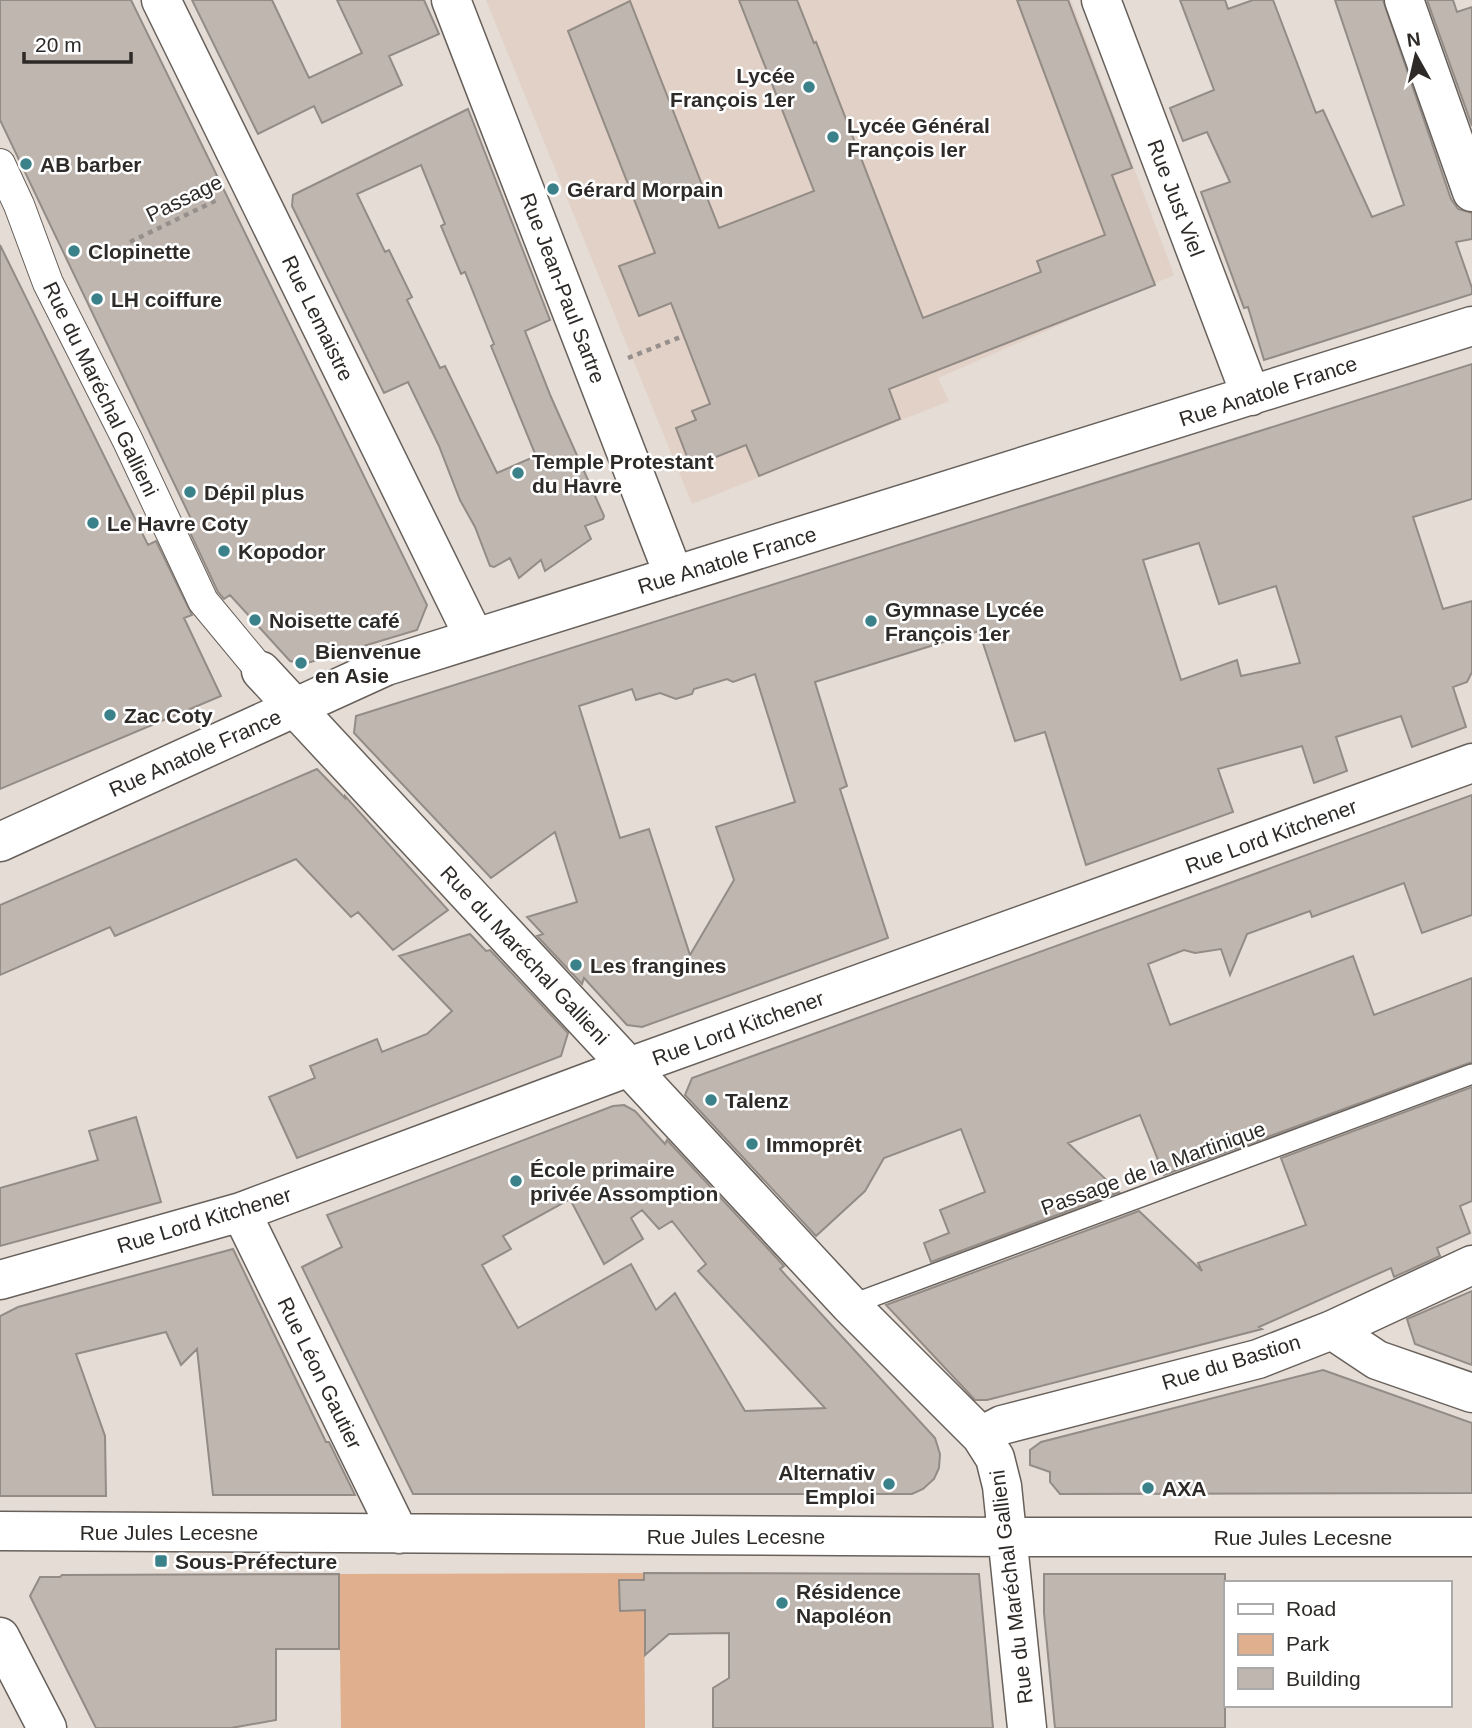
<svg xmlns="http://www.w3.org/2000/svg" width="1472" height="1728" font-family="Arial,sans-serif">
	<rect width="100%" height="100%" fill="#e5dcd6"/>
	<!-- built -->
	<path fill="#e1d1c6" d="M486 0H1071L1174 275 938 378 949 401 692 504Z"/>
	<!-- green -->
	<path fill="#dfaf8e" d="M644 1573 645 1728H341L339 1574Z"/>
	<!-- building -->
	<path fill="#bfb6b0" stroke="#938b85" stroke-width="2" fill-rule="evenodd" d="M0 0H131L427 605 417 630 304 664 290 661 230 595 224 599 218 592 187 526 193 523 0 120Z
		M192 0H272L309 78 362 53 337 0H424L439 34 389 56 402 85 322 123 314 106 258 134Z
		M739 0H797L814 43 816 42 923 318 1041 272 1037 261 1105 235 1017 0H1068L1132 168 1112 175 1155 285 889 389 900 419 759 476 746 445 691 467 676 428 696 420 692 411 710 404 671 303 639 316 619 266 655 253 568 31 630 1 719 228 814 191Z
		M1180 0H1225L1228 9 1253 0H1273L1316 113 1323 110 1372 217 1404 205 1335 0H1383L1451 199 1458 209 1472 213V239L1456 242 1472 288V294L1264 360 1248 307 1244 308 1201 192 1230 182 1207 132 1183 141 1170 108 1214 90Z
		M1427 0H1453L1457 12 1472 7V126Z
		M468 109 550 320 525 331 551 397 604 516 603 519 585 526 591 539 545 571 541 560 519 578 510 558 494 567 490 566 475 527 460 500 439 446 408 382 384 393 292 206 293 195ZM421 165 445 224 441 226 461 274 465 272 494 344 491 346 536 456 497 473 445 366 440 368 407 300 412 297 389 250 385 252 357 194Z
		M0 245 148 545 156 541 192 615 184 618 221 696 0 789Z
		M1472 364V499L1413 517 1443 609 1472 601V672L1467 682 1453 687 1466 727 1412 747 1401 716 1336 737 1347 771 1314 783 1302 746 1218 769 1233 812 1086 865 1045 732 1015 741 979 631 815 682 847 786 840 789 888 938 642 1027 627 1025 584 978 582 984 537 936 543 934 527 917 577 902 555 832 491 878 354 733 356 716ZM1199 543 1219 604 1276 586 1300 663 1241 676 1237 660 1181 680 1143 560ZM755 674 795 802 716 827 734 880 690 955 649 829 620 838 579 706 632 689 636 700 660 693 676 699 692 694 694 689 727 679 733 682Z
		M317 769 345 798V796L448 910 393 950 358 912 351 917 296 859 115 936 110 927 0 975V905Z
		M1472 795V915L1422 933 1404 883 1312 917 1310 911 1247 934 1230 975 1221 949 1195 953 1184 950 1148 964 1170 1025 1353 956 1374 1015 1472 978V1062L1164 1175 1140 1115 1068 1143 1119 1192 931 1262 924 1243 949 1233 940 1210 985 1192 961 1129 884 1158 865 1191 816 1236 685 1095 692 1078Z
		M470 934 486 951 490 950 568 1033 561 1056 297 1158 269 1097 315 1078 310 1066 377 1039 382 1052 427 1034 452 1011 399 956Z
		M1472 1087V1201L1460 1206 1470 1233 1437 1248 1440 1256 1394 1277 1391 1268 1259 1327 1262 1329 987 1400H975L886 1305 1139 1211 1202 1271 1198 1263 1306 1225 1281 1158Z
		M624 1105 635 1111 665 1144 667 1140 784 1266 780 1269 935 1438 940 1454 939 1468 934 1479 923 1489 912 1494H413L302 1267 342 1247 327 1215 613 1106ZM570 1199 604 1264 643 1239 631 1218 642 1210 659 1229 672 1221 706 1264 698 1271 825 1408 745 1411 675 1293 656 1310 631 1264 518 1328 482 1265 511 1249 503 1236Z
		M136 1117 161 1202 0 1246V1188L98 1160 89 1131Z
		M233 1249 326 1442H329L355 1495H213L197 1349 181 1365 166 1332 76 1354 105 1436 106 1496H0V1316L18 1307Z
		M1472 1291V1365L1415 1344 1407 1319Z
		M1323 1370 1472 1423V1493L1060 1494 1050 1482V1472L1030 1465V1450L1041 1442Z
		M644 1573 979 1574 993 1728H713V1688L729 1678V1633L669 1634 645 1655V1610L620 1611 619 1580H644Z
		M339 1574V1649H276V1720L231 1728H96L30 1596 40 1577H60L62 1575Z
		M1044 1574H1225V1728H1055L1044 1613Z"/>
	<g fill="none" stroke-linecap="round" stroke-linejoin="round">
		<defs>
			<path id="service" d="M850 1305 1472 1074"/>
			<path id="pedestrian" d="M0 164 19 205 48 283 128 441 203 601 261 671"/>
			<path id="minor" d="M161 0 474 637
				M451 0 674 576
				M1101 0 1251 396
				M1404 0 1472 192
				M261 671 850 1305 981 1436 995 1458 1002 1486 1027 1728
				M0 842 386 666 1472 326
				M241 1212 399 1534
				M0 1280 241 1212 629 1067 1472 763
				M1332 1330 1377 1360 1472 1393
				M981 1436 1002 1425 1258 1359 1332 1330 1472 1265
				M0 1531 1007 1537H1472"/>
			<path id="tertiary" d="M0 1637 47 1728"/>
		</defs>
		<!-- service casing -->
		<use href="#service" stroke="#67605b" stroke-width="22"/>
		<!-- pedestrian casing -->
		<use href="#pedestrian" stroke="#67605b" stroke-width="32"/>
		<!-- minor casing -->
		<use href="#minor" stroke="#67605b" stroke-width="41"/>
		<!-- tertiary casing -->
		<use href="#tertiary" stroke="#67605b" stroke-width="41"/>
		<!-- path -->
		<path stroke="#968f8b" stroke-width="4.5" stroke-dasharray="5 5" stroke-linecap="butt" d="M130 242 219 199
			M628 358 683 336"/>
		<!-- service -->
		<use href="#service" stroke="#fff" stroke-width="19"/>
		<!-- pedestrian -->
		<use href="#pedestrian" stroke="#fff" stroke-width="30"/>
		<!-- minor -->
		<use href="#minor" stroke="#fff" stroke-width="38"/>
		<!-- tertiary -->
		<use href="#tertiary" stroke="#fff" stroke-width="38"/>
	</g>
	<!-- markers -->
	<g fill="#3a8189" stroke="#fff" stroke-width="2.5">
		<circle cx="809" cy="87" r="7"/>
		<circle cx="833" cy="137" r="7"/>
		<circle cx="26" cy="164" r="7"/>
		<circle cx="553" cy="189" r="7"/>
		<circle cx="74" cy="251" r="7"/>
		<circle cx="97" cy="299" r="7"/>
		<circle cx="518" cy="473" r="7"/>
		<circle cx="190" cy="492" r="7"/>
		<circle cx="93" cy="523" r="7"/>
		<circle cx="224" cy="551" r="7"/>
		<circle cx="255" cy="620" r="7"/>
		<circle cx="871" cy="621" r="7"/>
		<circle cx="301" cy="663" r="7"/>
		<circle cx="110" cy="715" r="7"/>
		<circle cx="576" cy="965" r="7"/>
		<circle cx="711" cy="1100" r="7"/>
		<circle cx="752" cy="1144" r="7"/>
		<circle cx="516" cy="1181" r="7"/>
		<circle cx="889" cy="1484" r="7"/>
		<circle cx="1148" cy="1488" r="7"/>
		<rect x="154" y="1554" width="14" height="14" rx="3.5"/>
		<circle cx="782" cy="1603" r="7"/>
	</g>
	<g text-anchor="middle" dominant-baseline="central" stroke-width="5" stroke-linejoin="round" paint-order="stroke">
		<!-- poi labels -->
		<g font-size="21" font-weight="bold" fill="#2e2a28" stroke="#fff" text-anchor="start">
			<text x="795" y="75" text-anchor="end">Lycée<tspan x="795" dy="24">François 1er</tspan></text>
			<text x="847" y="125">Lycée Général<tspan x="847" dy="24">François Ier</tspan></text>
			<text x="40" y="164">AB barber</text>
			<text x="567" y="189">Gérard Morpain</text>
			<text x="88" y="251">Clopinette</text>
			<text x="111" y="299">LH coiffure</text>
			<text x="532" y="461">Temple Protestant<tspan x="532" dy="24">du Havre</tspan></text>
			<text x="204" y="492">Dépil plus</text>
			<text x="107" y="523">Le Havre Coty</text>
			<text x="238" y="551">Kopodor</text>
			<text x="885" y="609">Gymnase Lycée<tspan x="885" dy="24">François 1er</tspan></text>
			<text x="269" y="620">Noisette café</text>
			<text x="315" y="651">Bienvenue<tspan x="315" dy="24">en Asie</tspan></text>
			<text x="124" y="715">Zac Coty</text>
			<text x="590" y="965">Les frangines</text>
			<text x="725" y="1100">Talenz</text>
			<text x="766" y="1144">Immoprêt</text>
			<text x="530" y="1169">École primaire<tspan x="530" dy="24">privée Assomption</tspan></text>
			<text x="875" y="1472" text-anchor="end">Alternativ<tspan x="875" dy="24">Emploi</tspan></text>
			<text x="1162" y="1488">AXA</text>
			<text x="175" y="1561">Sous-Préfecture</text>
			<text x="796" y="1591">Résidence<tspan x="796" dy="24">Napoléon</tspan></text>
		</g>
		<!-- street labels -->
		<g font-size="21" fill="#2e2a28" stroke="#fff">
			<text transform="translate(184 198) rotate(-26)">Passage</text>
			<text transform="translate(1176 198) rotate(69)">Rue Just Viel</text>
			<text transform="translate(563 288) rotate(69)">Rue Jean-Paul Sartre</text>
			<text transform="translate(318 318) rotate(64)">Rue Lemaistre</text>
			<text transform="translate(101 389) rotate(64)">Rue du Maréchal Gallieni</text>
			<text transform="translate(1268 391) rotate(-18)">Rue Anatole France</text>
			<text transform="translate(727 560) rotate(-17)">Rue Anatole France</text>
			<text transform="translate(195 753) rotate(-24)">Rue Anatole France</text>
			<text transform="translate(1271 836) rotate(-20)">Rue Lord Kitchener</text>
			<text transform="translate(525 955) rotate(47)">Rue du Maréchal Gallieni</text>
			<text transform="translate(738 1028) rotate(-20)">Rue Lord Kitchener</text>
			<text transform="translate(1153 1168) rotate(-20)">Passage de la Martinique</text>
			<text transform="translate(204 1220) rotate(-17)">Rue Lord Kitchener</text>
			<text transform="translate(1231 1362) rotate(-17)">Rue du Bastion</text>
			<text transform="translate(320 1373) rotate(64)">Rue Léon Gautier</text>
			<text x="169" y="1532">Rue Jules Lecesne</text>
			<text x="736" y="1536">Rue Jules Lecesne</text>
			<text x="1303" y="1537">Rue Jules Lecesne</text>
			<text transform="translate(1011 1587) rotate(-97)">Rue du Maréchal Gallieni</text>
		</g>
	</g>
	<!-- legend -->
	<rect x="1224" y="1581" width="228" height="126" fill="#ffffff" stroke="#abaaa9" stroke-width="2"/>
	<rect x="1238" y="1604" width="35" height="10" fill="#ffffff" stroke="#abaaa9" stroke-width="2"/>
	<text x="1286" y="1616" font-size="21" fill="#2e2a28">Road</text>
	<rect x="1238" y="1634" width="35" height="21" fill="#dfaf8e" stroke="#abaaa9" stroke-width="2"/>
	<text x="1286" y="1651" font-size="21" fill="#2e2a28">Park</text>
	<rect x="1238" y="1668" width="35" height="21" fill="#bfb6b0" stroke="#abaaa9" stroke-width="2"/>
	<text x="1286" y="1686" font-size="21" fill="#2e2a28">Building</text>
	<!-- north arrow -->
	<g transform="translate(1416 56) rotate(352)" stroke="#ffffff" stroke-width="5" paint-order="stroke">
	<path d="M0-5L12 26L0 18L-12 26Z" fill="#2e2a28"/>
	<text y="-10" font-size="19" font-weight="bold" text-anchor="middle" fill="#2e2a28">N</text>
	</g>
	<!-- scale -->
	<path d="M24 52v10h107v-10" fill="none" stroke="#2e2a28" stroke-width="3.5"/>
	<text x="35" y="52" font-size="21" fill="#2e2a28" stroke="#ffffff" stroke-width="5" paint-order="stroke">20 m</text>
</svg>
